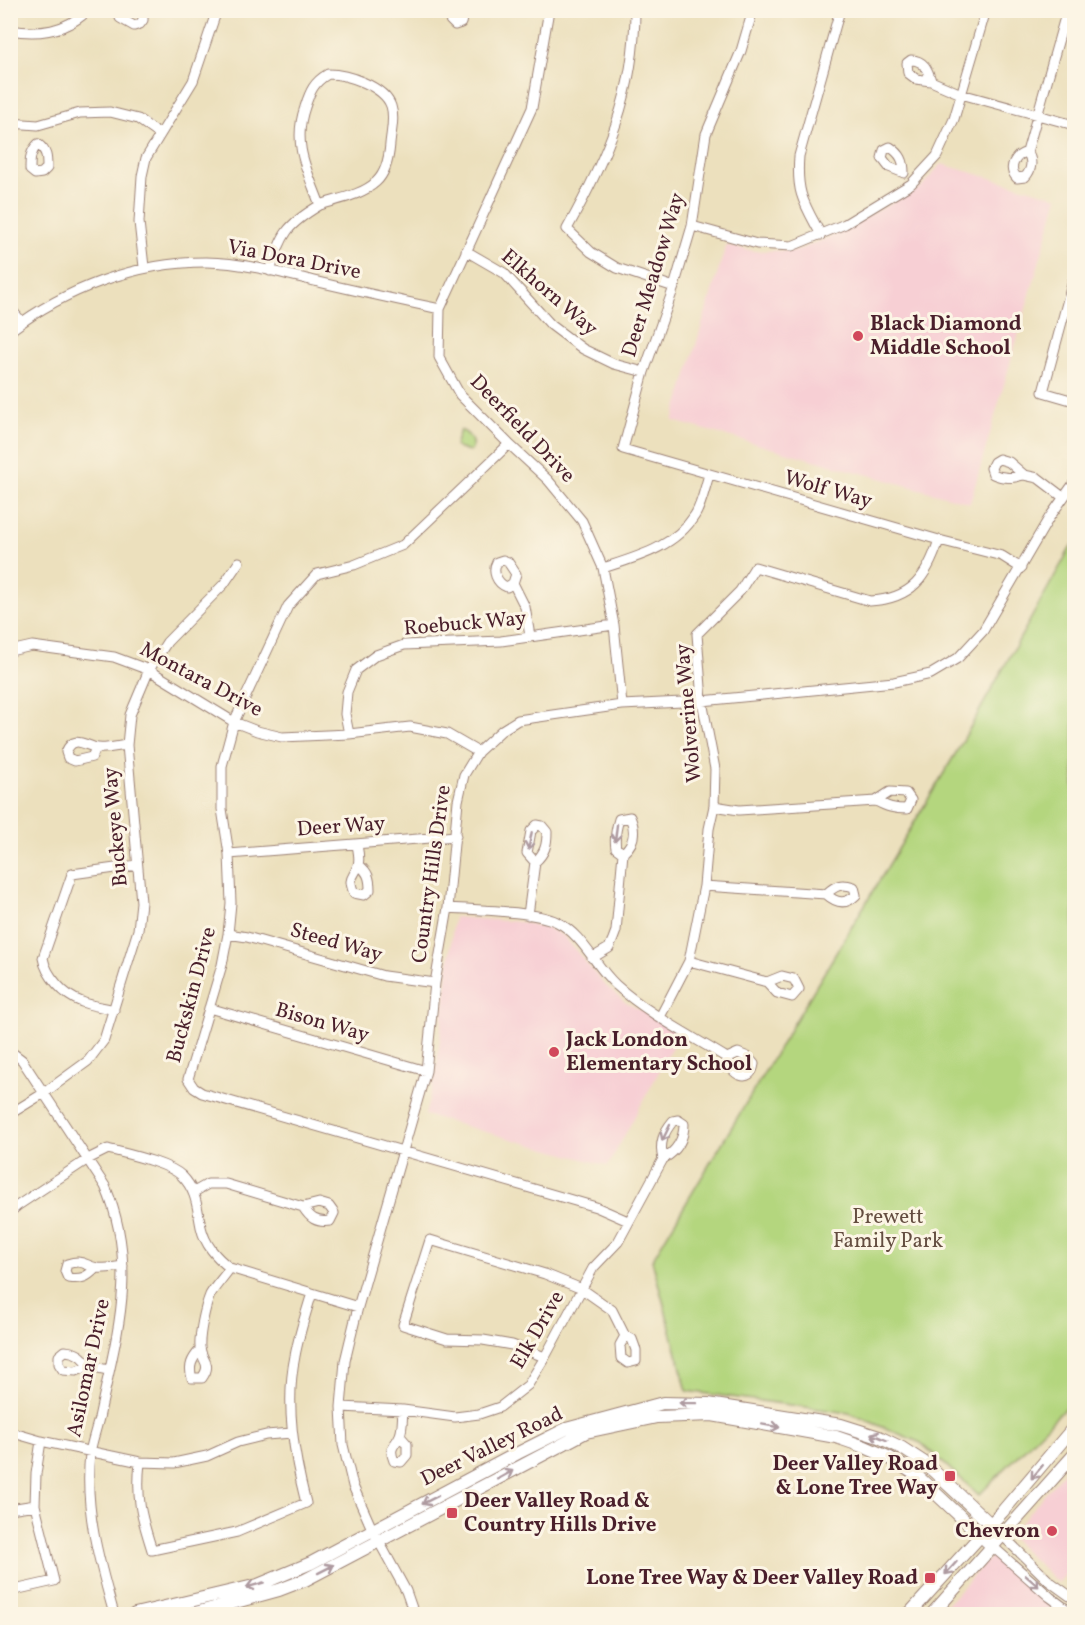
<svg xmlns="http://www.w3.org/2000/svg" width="1085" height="1625" font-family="Vollkorn,serif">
	<rect width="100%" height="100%" fill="#fcf5e5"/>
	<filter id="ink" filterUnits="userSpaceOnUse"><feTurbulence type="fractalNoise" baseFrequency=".0167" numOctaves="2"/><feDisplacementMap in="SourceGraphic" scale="12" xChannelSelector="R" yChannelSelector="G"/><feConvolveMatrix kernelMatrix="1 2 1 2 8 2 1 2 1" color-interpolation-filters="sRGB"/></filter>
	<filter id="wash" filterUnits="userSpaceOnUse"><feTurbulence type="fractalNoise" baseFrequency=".008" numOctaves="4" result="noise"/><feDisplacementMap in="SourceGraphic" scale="24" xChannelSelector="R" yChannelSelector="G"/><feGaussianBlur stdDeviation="1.35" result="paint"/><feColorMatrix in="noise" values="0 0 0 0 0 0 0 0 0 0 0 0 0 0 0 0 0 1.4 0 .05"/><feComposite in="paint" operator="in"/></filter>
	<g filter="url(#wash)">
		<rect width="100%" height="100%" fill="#ece0bd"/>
		<!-- built -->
		<path fill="#f7cfd4" d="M941 164 1058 197 970 503 673 421 726 245 754 251 798 250 829 237 921 187Z
			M454 917 521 922 548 928 564 936 603 983 625 1002 681 1031 608 1166 425 1115 436 1073Z
			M1074 1460V1565L1058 1583 1009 1536Z
			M993 1554 1054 1609 1064 1614H938Z"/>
		<!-- green -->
		<path fill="#b4d67e" stroke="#7f7a54" stroke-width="1.5" d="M460 430C469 433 475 442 471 451L459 449 455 446Z
			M1072 545 1074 546V1399L979 1495 921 1443 849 1413 687 1391 652 1260 957 751Z"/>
	</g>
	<g filter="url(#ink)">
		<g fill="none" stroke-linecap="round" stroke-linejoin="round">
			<defs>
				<path id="minor" d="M119 10 120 18 134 26 140 24 143 20V10
					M449 10 450 20 455 25 461 23 464 10
					M549 10 532 108 440 309 439 357 460 395 509 444 548 480 582 521 603 568 614 625 622 705
					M635 10C635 94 607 157 567 229L591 252 617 268 674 287
					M753 10 741 51 706 134 692 226 674 287 644 372 623 449 939 540 1002 556 1021 568
					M10 30C39 35 66 32 88 10
					M328 74C347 74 384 86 391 106 395 118 391 132 390 144 389 157 386 173 376 182 362 195 338 199 320 205 307 170 292 144 305 107 310 91 314 82 328 74Z
					M931 81C928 70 924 60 911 60L907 63 908 73 916 79 931 81 961 94 1074 125
					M10 123 38 125 80 113 110 112 138 119 159 134
					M38 144C47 151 47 157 47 168L42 173 35 174 30 170C30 159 30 152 38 144Z
					M890 147C901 154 904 161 904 173L889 167 882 158 884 150Z
					M1027 152C1015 155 1007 168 1017 178L1025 177C1032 170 1033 160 1027 152L1067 10
					M692 226 757 244 792 246 845 224 911 184 937 156 954 119 986 10
					M821 235C804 203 796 194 799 156L840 10
					M466 251 504 273 551 325 583 349 614 364 644 372
					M144 267 139 222 142 176 146 158 193 81 217 10
					M270 271C283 233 285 226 320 205
					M1074 277 1043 392 1074 401
					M10 308 22 322
					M10 331C65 289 136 262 206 262 239 262 282 273 314 281 356 291 398 300 440 309
					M509 444 403 545 354 565 317 574 288 606 234 722 222 766V809L229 854 231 903 228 934 222 965 188 1079 194 1088 202 1093 596 1207 628 1221
					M1024 475C1012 478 1004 479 993 474L991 468 994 462 999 459 1009 462 1024 475 1038 478 1063 497
					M603 568C637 557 675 547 695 515 702 504 705 487 709 475
					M513 583 507 587C496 583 492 571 497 562L503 560 508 562 516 574 513 583 525 607 530 636
					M10 651 32 646 114 657 149 670 234 722 257 731 282 737 349 734 410 727 447 734 478 752
					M349 734 345 714 347 692 356 670 376 655 404 645 501 641 614 625
					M96 748 92 757 75 761 68 758 66 752C74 733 86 747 98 748 107 749 118 746 127 745
					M714 806 739 810 876 801C887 807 894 809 907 809L911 800 906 793 890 792 876 801
					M357 845C358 850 360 859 358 865 354 879 347 876 354 893L364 895 370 890C370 878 368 872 359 865
					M229 854 456 836
					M704 886 826 894C836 903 846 905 856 895L854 887C841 883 836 885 826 894
					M448 908C475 910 534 911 557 922 583 935 595 966 616 985 648 1014 690 1035 727 1058 730 1075 751 1085 754 1064L748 1057 738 1053 727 1058
					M528 915 535 862C545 853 547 845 547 832L542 826 537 825 531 831 527 853 535 862
					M228 934 247 937 384 976 435 983
					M592 958 609 948 613 939 616 931 623 853C635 843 636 831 630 817L619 819C616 829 614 838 616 848L623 853
					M689 961 767 982 777 993 792 997 799 989 794 979 782 976 767 982
					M209 1008 426 1071
					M114 1010C103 1007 92 1006 82 1002 64 996 46 975 43 958L72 874 137 865
					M660 1017 689 961 704 886 709 829 714 806 715 769 702 701 697 634 740 591 755 567 870 601C912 599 927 577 939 540
					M10 1051 22 1060 105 1186C140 1267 116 1337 99 1418 96 1430 92 1441 90 1453 84 1509 99 1561 114 1614
					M10 1114 44 1093 88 1061 104 1040 138 930 141 902 127 745 130 715 149 670 167 642 224 584 239 562
					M194 1192 208 1184H226L303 1207 319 1203 329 1206 334 1213 330 1221C316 1223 310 1218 303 1207
					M10 1212 17 1206 88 1159 108 1149C127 1154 169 1163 182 1176 197 1191 197 1208 201 1227 205 1245 216 1257 230 1268L358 1307
					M96 1268C87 1277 82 1280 68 1278L65 1271 67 1264C84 1259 83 1265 97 1268 104 1269 115 1267 123 1266
					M200 1350C192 1359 188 1366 192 1378H202C213 1363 201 1361 200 1347 199 1335 205 1307 210 1295 215 1286 224 1277 230 1268
					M545 1357 512 1345 483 1340 447 1339 403 1325 430 1240 545 1274 582 1289 612 1310 625 1336 632 1339 636 1350V1361L628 1363 621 1358 620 1345 625 1336
					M89 1366C82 1356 77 1352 65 1351L59 1356V1364L63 1370 76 1371 89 1366 108 1370
					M341 1407 403 1410 455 1417 479 1414 500 1407 528 1385 545 1357 593 1268 618 1242 663 1159C677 1151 684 1140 684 1124L678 1120 673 1121C663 1133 659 1144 663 1159
					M10 1432 41 1441 140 1462 174 1463 207 1456 238 1442 266 1435 292 1433
					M400 1436 407 1444V1455L401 1462 394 1461C388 1446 395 1447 400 1435 403 1428 402 1418 403 1410
					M140 1462C136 1498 141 1516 152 1550L237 1532 306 1503C294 1456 285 1404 295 1356 299 1334 306 1313 312 1293
					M10 1509 35 1505
					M1002 1535 1049 1581 1074 1599
					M992 1546 1050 1597 1073 1614
					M10 1591 54 1581 35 1505 36 1474 41 1441
					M414 1614 406 1591 372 1529 353 1486 343 1445 341 1407 345 1361 358 1307 426 1071 435 983 448 908 458 801 464 775 478 752 502 730 518 720 622 705 702 701 894 682 931 674 958 658 983 631 1049 518 1074 483"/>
				<path id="major" d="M135 1614 258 1585 311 1563 518 1453 566 1429 663 1403 708 1404 841 1425 879 1437 902 1448 925 1463 1002 1535
					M192 1614 279 1590 305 1580 586 1432 657 1417 712 1415 836 1437 865 1447 890 1458 915 1474 992 1546
					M909 1614 1002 1512 1074 1427
					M932 1614 1074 1455"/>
			</defs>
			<!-- minor casing -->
			<use href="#minor" stroke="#9b8074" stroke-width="11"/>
			<!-- major casing -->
			<use href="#major" stroke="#9b8074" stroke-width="14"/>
			<!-- minor -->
			<use href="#minor" stroke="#fff" stroke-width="9"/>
			<!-- major -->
			<use href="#major" stroke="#fff" stroke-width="12"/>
		</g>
		<!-- one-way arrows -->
		<defs><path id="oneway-shaft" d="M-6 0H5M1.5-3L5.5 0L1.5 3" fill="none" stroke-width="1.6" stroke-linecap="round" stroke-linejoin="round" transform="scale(1.5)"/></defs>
		<g stroke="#ae9aa0">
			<use href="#oneway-shaft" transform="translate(616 833) rotate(97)"/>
			<use href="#oneway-shaft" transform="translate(530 841) rotate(101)"/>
			<use href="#oneway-shaft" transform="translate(666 1133) rotate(116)"/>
			<use href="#oneway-shaft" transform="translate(688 1403) rotate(-179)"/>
			<use href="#oneway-shaft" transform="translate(771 1426) rotate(10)"/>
			<use href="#oneway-shaft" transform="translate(879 1437) rotate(-157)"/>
			<use href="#oneway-shaft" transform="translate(1037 1472) rotate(130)"/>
			<use href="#oneway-shaft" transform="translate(505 1475) rotate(-29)"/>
			<use href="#oneway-shaft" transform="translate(430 1500) rotate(153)"/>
			<use href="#oneway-shaft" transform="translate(951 1568) rotate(132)"/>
			<use href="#oneway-shaft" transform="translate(326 1569) rotate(-27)"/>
			<use href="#oneway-shaft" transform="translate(1032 1581) rotate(41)"/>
			<use href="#oneway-shaft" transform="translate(255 1585) rotate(164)"/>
		</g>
	</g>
	<!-- markers -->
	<g fill="#d1495b" stroke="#fcf5e5" stroke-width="2">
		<circle cx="858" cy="336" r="6"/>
		<circle cx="554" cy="1052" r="6"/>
		<rect x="944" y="1470" width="12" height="12" rx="3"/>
		<rect x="446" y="1507" width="12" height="12" rx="3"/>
		<circle cx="1052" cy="1531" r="6"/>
		<rect x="924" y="1572" width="12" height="12" rx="3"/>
	</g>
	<g text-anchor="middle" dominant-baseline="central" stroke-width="6" stroke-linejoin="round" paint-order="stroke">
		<!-- street labels -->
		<g font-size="21" fill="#4a1f2b" stroke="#fcf5e5">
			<text transform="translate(294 260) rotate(11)">Via Dora Drive</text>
			<text transform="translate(654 275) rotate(-73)">Deer Meadow Way</text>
			<text transform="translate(549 293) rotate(41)">Elkhorn Way</text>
			<text transform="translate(522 429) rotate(46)">Deerfield Drive</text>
			<text transform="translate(828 490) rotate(16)">Wolf Way</text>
			<text transform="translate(465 624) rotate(-5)">Roebuck Way</text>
			<text transform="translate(201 680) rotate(28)">Montara Drive</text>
			<text transform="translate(689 713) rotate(-95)">Wolverine Way</text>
			<text transform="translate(116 827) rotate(-95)">Buckeye Way</text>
			<text transform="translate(341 827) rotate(-4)">Deer Way</text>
			<text transform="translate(432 874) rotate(-82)">Country Hills Drive</text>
			<text transform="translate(336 943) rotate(16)">Steed Way</text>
			<text transform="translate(192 995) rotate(-75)">Buckskin Drive</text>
			<text transform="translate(322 1023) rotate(16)">Bison Way</text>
			<text transform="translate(538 1330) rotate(-60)">Elk Drive</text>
			<text transform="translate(89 1368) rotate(-78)">Asilomar Drive</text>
			<text transform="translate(492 1447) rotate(-26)">Deer Valley Road</text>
		</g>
		<!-- poi labels -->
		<g font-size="21" font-weight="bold" fill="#4a1f2b" stroke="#fcf5e5" text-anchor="start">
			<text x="870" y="324">Black Diamond<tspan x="870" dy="24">Middle School</tspan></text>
			<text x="566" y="1040">Jack London<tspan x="566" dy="24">Elementary School</tspan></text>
			<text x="938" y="1464" text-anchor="end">Deer Valley Road<tspan x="938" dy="24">&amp; Lone Tree Way</tspan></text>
			<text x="464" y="1501">Deer Valley Road &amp;<tspan x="464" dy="24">Country Hills Drive</tspan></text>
			<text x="1040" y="1531" text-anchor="end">Chevron</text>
			<text x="918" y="1578" text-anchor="end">Lone Tree Way &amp; Deer Valley Road</text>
		</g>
		<!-- park labels -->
		<g font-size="21" fill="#644d40" stroke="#fcf5e5">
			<text x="888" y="1217">Prewett<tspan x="888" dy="24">Family Park</tspan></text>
		</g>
	</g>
	<!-- margin -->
	<rect width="1085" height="1625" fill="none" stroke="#fcf5e5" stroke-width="36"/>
</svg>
